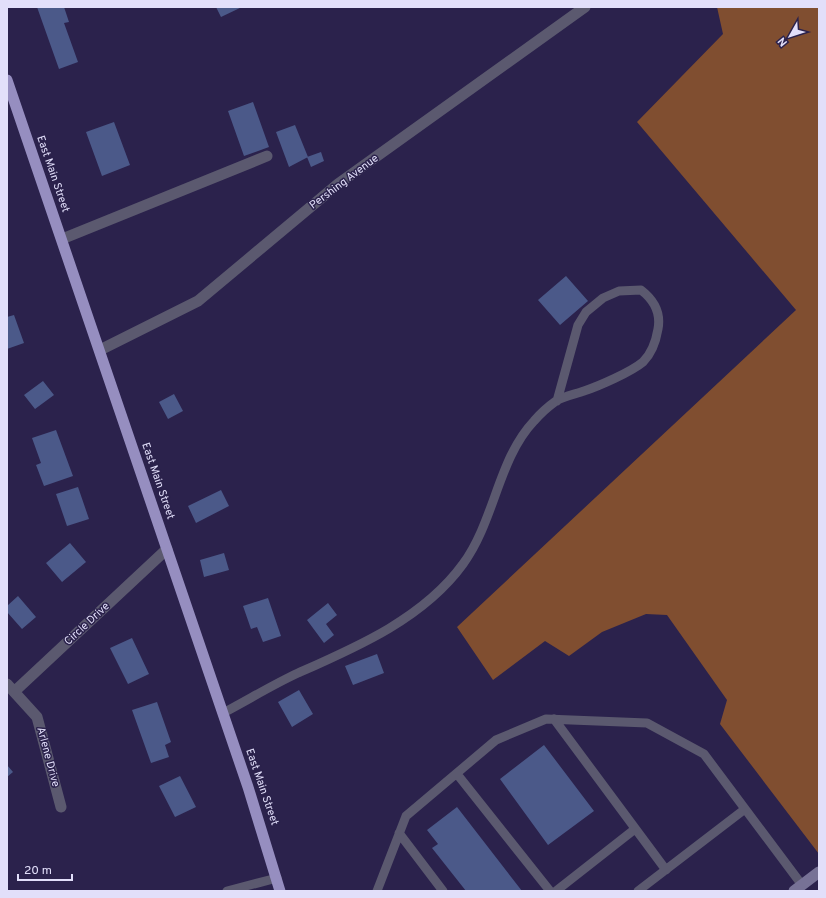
<svg xmlns="http://www.w3.org/2000/svg" width="826" height="898" font-family="Overpass,sans-serif">
	<rect width="100%" height="100%" fill="#2b224c"/>
	<!-- forest -->
	<path fill="#804e30" d="M717 7H819V854L720 724 727 700 667 615 646 614 602 632 569 656 545 641 493 680 457 627 796 310 637 122 723 34Z"/>
	<!-- building -->
	<path fill="#4b5989" d="M37 7H64L69 22 64 23 78 62 59 69Z
		M216 7H242L221 17Z
		M253 102 269 147 244 156 228 111Z
		M114 122 130 165 102 176 86 132Z
		M295 125 308 157 289 167 276 132Z
		M321 152 324 161 311 167 307 157Z
		M566 276 588 301 560 325 538 300Z
		M14 315 24 343 7 349V317Z
		M43 381 54 395 35 409 24 395Z
		M174 394 183 411 168 419 159 402Z
		M56 430 73 476 44 486 36 465 41 463 32 438Z
		M78 487 89 519 67 526 56 494Z
		M221 490 229 506 196 523 188 506Z
		M70 543 86 562 62 582 46 563Z
		M224 553 229 570 204 577 200 560Z
		M18 596 36 617 22 629 7 612V606Z
		M268 598 281 636 263 642 257 627 251 629 243 606Z
		M328 603 337 615 326 624 334 635 324 643 307 620Z
		M132 638 149 674 128 684 110 648Z
		M377 654 384 673 353 685 345 666Z
		M299 690 313 714 292 727 278 702Z
		M157 702 171 742 165 745 169 757 151 763 132 710Z
		M544 745 594 811 548 845 500 779Z
		M7 765 13 772 7 777Z
		M180 776 196 807 175 817 159 786Z
		M457 807 522 891H466L432 848 438 844 427 830Z"/>
	<g fill="none" stroke-linecap="round" stroke-linejoin="round">
		<!-- service -->
		<path stroke="#5b596f" stroke-width="9" d="M223 713C248 700 272 685 298 673 357 647 424 618 463 564 495 520 498 459 534 421 540 414 549 406 556 401 564 396 576 394 584 391 599 386 631 372 643 362 651 354 656 341 658 329 661 313 654 300 641 290L619 291 603 298 586 312 578 325 557 401
			M554 719 666 870
			M457 774 550 891
			M399 833 443 891
			M227 891 277 878
			M377 891 406 816 496 740 546 719 647 723 704 754 802 885
			M556 891 635 829
			M638 891 745 809"/>
		<!-- minor -->
		<path stroke="#5b596f" stroke-width="11" d="M62 239 267 156
			M100 350 198 301 338 184 585 7
			M7 684 37 717 61 807
			M15 691 167 549"/>
		<!-- secondary -->
		<path stroke="#777296" stroke-width="11" d="M794 891 819 872"/>
		<!-- trunk -->
		<path stroke="#968ec0" stroke-width="11" d="M7 80 248 787 280 891"/>
	</g>
	<g text-anchor="middle" dominant-baseline="central" stroke-width="3" stroke-linejoin="round" paint-order="stroke">
		<!-- street labels -->
		<g font-size="11" fill="#e2dffa" stroke="#2b224c">
			<text transform="translate(53 174) rotate(71)">East Main Street</text>
			<text transform="translate(344 182) rotate(-37)">Pershing Avenue</text>
			<text transform="translate(158 481) rotate(71)">East Main Street</text>
			<text transform="translate(87 624) rotate(-43)">Circle Drive</text>
			<text transform="translate(48 757) rotate(75)">Arlene Drive</text>
			<text transform="translate(262 787) rotate(71)">East Main Street</text>
		</g>
	</g>
	<!-- border -->
	<rect width="826" height="898" fill="none" stroke="#e2dffa" stroke-width="16"/>
	<!-- north arrow -->
	<g transform="translate(790 36) rotate(231)" stroke="#2b224c" stroke-width="3" paint-order="stroke">
	<path d="M0-3L7 15L0 10L-7 15Z" fill="#e2dffa"/>
	<text y="-6" font-size="11" font-weight="bold" text-anchor="middle" fill="#e2dffa">N</text>
	</g>
	<!-- scale -->
	<path d="M18 874v6h54v-6" fill="none" stroke="#e2dffa" stroke-width="2"/>
	<text x="24" y="874" font-size="12" fill="#e2dffa" stroke="#2b224c" stroke-width="3" paint-order="stroke">20 m</text>
</svg>
